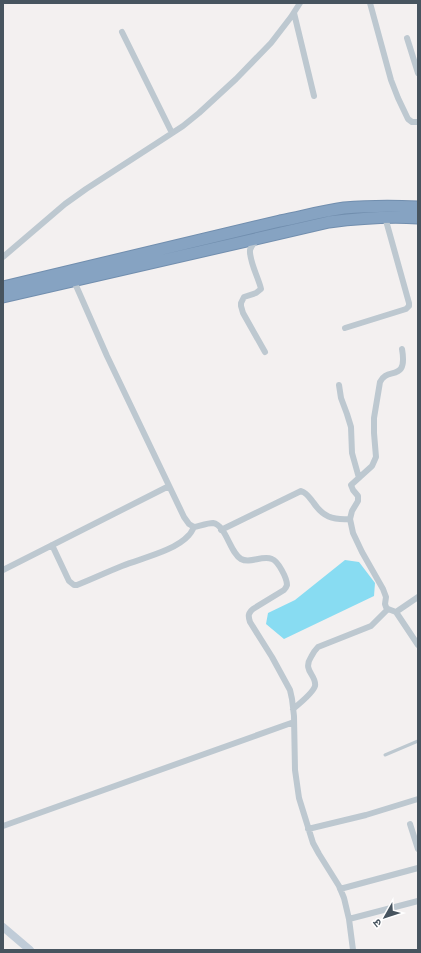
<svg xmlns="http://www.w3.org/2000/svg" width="421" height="953" font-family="'Fira Sans','Noto Sans Devanagari',sans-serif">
	<rect width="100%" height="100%" fill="#f3f0f0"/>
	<!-- water -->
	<path fill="#88dcf2" d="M345 560 359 562 375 583 374 596 284 639 266 624 268 613 295 600Z"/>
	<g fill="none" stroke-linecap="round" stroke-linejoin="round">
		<defs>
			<path id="highway" d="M3 287 280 221C301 217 322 211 344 208 368 206 393 206 418 207
				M3 297 329 222C360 218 387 216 418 218"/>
		</defs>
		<!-- highway casing -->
		<use href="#highway" stroke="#718eae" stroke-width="13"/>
		<!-- lane -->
		<path stroke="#bdc8d0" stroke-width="3" d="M385 755 418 741"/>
		<!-- street -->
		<path stroke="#bdc8d0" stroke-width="6" d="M370 3 391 80 398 98 408 119 412 122H418
			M294 13 314 96
			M122 32 172 133
			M407 38 418 73
			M257 239C255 242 251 246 250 250 249 261 259 279 261 289L256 293 244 297 241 303V306L243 313 265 352
			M3 257 65 204 86 189 157 143 183 126 199 113 236 79 271 43 291 17 300 3
			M74 281 107 356 184 517 189 524 194 527C199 526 208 523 213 523 226 525 230 553 241 559 250 564 262 555 272 559 278 561 287 578 287 585 286 588 286 588 284 590L253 609C248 613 248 616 250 622L272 657 290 690 292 699 294 716 295 770 299 798 313 843 319 854 339 886 344 898 349 919 353 950
			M345 328 406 309 409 306V303L385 217
			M402 349C408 383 387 366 380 382L374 418V433L376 457 372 466 351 485 353 490 358 496V501L352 511 350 519 353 533 362 552 383 589 386 597 385 604 386 607 388 609 396 612 418 645
			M339 385 341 398 347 414 351 427 352 453 359 478
			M221 530 301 491C307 493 309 497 313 502 323 517 332 520 350 519
			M52 545 69 581 74 585H77C92 579 107 572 122 566 142 558 175 551 189 535 191 533 193 529 194 527
			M3 570 169 486
			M396 612 418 597
			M293 709C299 704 313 693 315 686 317 675 302 671 311 657 313 653 315 650 318 647L371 626 388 609
			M410 824 418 849
			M3 826 294 722
			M308 829 366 815 418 799
			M340 889 418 868
			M349 919 418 901"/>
		<!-- secondary -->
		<path stroke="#c0ccd8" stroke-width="8" d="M3 927 30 950"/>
		<!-- highway -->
		<use href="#highway" stroke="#86a3c2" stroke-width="11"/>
	</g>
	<!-- border -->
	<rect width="421" height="953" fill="none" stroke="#47545f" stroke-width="8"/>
	<!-- north arrow -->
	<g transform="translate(385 917) rotate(231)" stroke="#ffffff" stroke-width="3" paint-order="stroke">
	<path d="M0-3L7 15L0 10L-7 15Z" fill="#47545f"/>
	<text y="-6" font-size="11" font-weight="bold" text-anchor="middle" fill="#47545f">उ</text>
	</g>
</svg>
